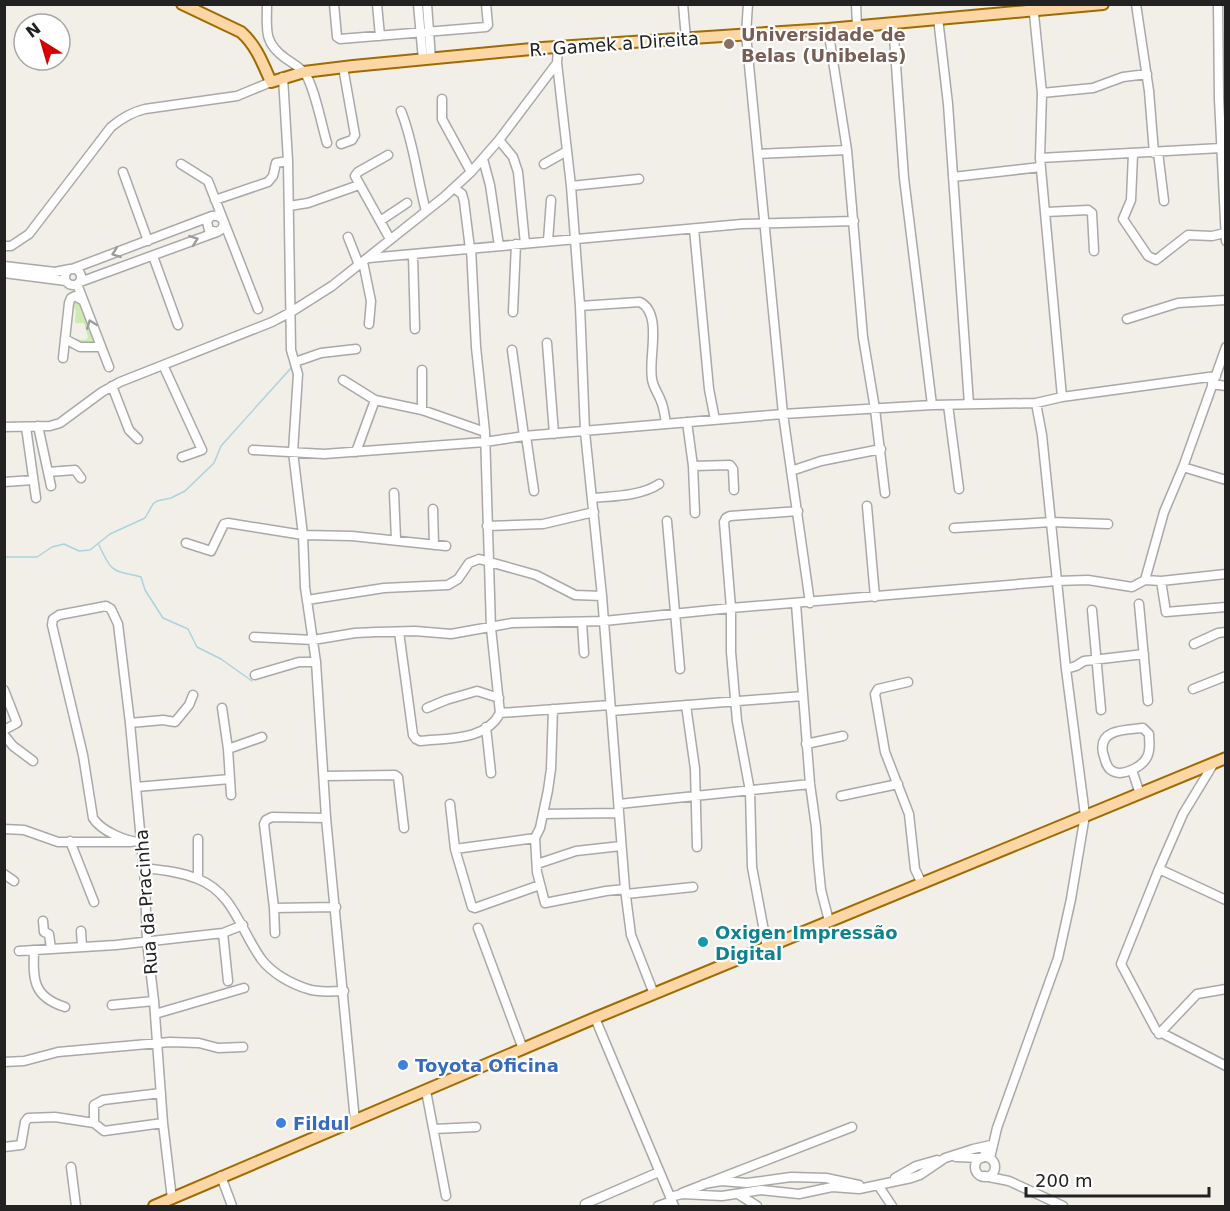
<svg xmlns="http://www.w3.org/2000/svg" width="1230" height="1211" font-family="'DejaVu Sans',sans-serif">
	<rect width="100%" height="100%" fill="#f2efe9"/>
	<!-- grass -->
	<path fill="#cdebb0" d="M76 300H78L82 313H84L94 340 92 344H80L73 339 86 340 88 337 84 323H75L76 311 73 305Z"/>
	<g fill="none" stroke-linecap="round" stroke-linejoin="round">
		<!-- stream -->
		<path stroke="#aad3df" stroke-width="1.5" d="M99 545C112 574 113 570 141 577L145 590 163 618 188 629 197 647 221 659 252 681
			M4 557H37L52 547 64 544 79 551 90 550 110 534 145 518 153 504 157 501 171 498 185 491 214 463 221 446 291 368"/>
		<defs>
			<path id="minor" d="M267 4C267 29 263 42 285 58 291 62 299 67 304 72 314 84 322 127 327 143
				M334 4 337 37 340 39 486 27 488 25 486 4
				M377 4 380 36
				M418 4 423 60
				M427 4 431 59
				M683 4 686 39
				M748 4 746 34 783 414 810 603
				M856 4 857 26
				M1033 4 1042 93 1040 158 1062 397
				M1136 4 1149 91 1154 153
				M1218 4 1219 99 1226 241
				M938 18 948 104 969 404
				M893 23 904 178 932 405
				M828 29 847 150 863 337 875 409 885 493
				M558 48 557 63 571 186 580 306 585 432 602 596 625 889 631 935 654 994
				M283 77 288 161 291 350 298 374 293 452 303 535 305 587 316 662 326 818 355 1121
				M1042 93 1093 88 1123 77 1147 74
				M442 99V119L471 172
				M401 111C414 143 417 178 426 211
				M499 140 513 157 518 172 525 244
				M341 144 352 140 355 135 343 67
				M1158 152 1164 201
				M758 154 847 150
				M1133 154 1131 200 1123 219 1148 256 1156 260 1188 235 1212 236 1225 233
				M388 155 358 172 355 176 390 239
				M1040 158 1221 148
				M483 159 490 185 499 246
				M181 164 208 181 258 309
				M544 164 567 151
				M123 172 148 241
				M953 177 1041 167
				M571 186 639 179
				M454 188 462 194 464 201 470 249
				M215 200 268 182 273 176 276 163 288 161
				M289 206 308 203 359 185
				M1046 212 1088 210 1092 213 1094 251
				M380 221 407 203
				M694 229 709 389 715 420
				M348 237 359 265
				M548 241 551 200
				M4 246H11L29 234 111 127C122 118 132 112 145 109L237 96 271 82
				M413 255 415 329
				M153 256 178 325
				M369 258 742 224 854 221
				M363 262 371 301 369 324
				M4 266 55 272 70 269
				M65 277a8 8 0 1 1 16 0a8 8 0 1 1-16 0Z
				M72 269 212 216C218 215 222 217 224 223L222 229 217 232 209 230 207 222 210 217
				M4 273 66 281
				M80 282 217 232
				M77 284 109 367
				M580 306 640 302C663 314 648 357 652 379 653 387 658 393 661 401 664 408 665 416 666 424
				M513 312 516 244
				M1127 319 1178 303 1226 300
				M65 339 80 347H100
				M547 343 554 434
				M512 350 524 436
				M63 358 69 303 71 298 75 296 82 300
				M295 362 321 353 356 349
				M163 365 202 450 182 457
				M422 370V410
				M343 380 375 400 422 410 485 432
				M1212 384 1226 386
				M112 386 129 430 138 439
				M948 405 959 489
				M687 422 693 466 695 513
				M38 426 51 486
				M4 427 50 426 60 423 102 392 120 382 272 322 291 312 332 286 444 197 471 172 499 140 557 63
				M26 427 36 498
				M526 436 534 491
				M253 450 324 454 485 442 524 436 783 414 932 405 1036 403 1062 397 1216 376
				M356 452 375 400
				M693 466 730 465 733 469 734 490
				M1183 467 1226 480
				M791 471 821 461 881 449
				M48 472 75 470 81 478
				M4 482 33 480
				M394 493 396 539
				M593 498C614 496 641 496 659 484
				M867 506 875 597
				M433 509 434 545
				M667 521 680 669
				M487 526 543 524 594 512
				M954 528 1051 522 1108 524
				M186 543 211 551 224 524 228 523 303 535 352 536 446 546
				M1145 580 1164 512 1183 467 1226 347
				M1161 581 1166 612 1226 607
				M307 600 384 588 448 585 458 579 469 563 479 559 536 575 575 595 602 596
				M796 604 810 784 816 827 818 860 821 890 829 921
				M1139 604 1148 701
				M1092 610 1101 710
				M582 622 584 653
				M399 632 413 735 416 739 420 741C447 738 486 741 500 713L491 628 485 432 476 347 471 248
				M254 637 313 640 355 633 377 632 415 631 451 634 512 623 604 621 731 608 1056 581 1088 580 1132 587 1145 580 1161 581 1226 574
				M1194 644 1218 633 1226 632
				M1066 669 1076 666 1084 661 1144 654
				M255 675 299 662H316
				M908 682 878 689 875 694 885 752 909 814 915 869 922 884
				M1193 689 1226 676
				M4 690 17 723 4 730
				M686 705 695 769 697 847
				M222 708 228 749 231 795
				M427 708 446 700 477 691 499 698
				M553 709 551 769 548 790 540 828 535 838 537 872 545 903 606 891 625 889
				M611 711 803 696
				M500 713 610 705
				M130 723 163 720 175 722 189 705 193 695
				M486 727 491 773
				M1143 728 1149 734C1149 741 1151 750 1147 757 1142 767 1121 778 1111 770 1106 767 1105 759 1103 753 1098 729 1125 730 1143 728Z
				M4 735 13 746 33 761
				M806 744 843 736
				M228 749 262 737
				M1214 763 1183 814 1159 869 1121 964 1156 1030 1226 1066
				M1132 770 1140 794
				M325 776 395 775 398 777 404 828
				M136 787 230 779
				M841 796 898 784
				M450 804 455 849 472 907 475 908 540 885
				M619 804 810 784
				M543 814 619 813
				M4 829 24 830 58 842H131
				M198 839V879
				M70 841 94 902
				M141 842C127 842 101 831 93 818L83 755 52 625 53 619 59 615 106 606 111 609 118 624 130 723 145 884 147 942 154 1001 163 1123 172 1199
				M455 849 535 838
				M537 864 576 851 621 846
				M144 868C162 870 181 872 198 879 234 893 241 932 262 960 272 973 291 984 308 989 319 993 333 991 344 991
				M1159 869 1226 900
				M4 874 14 881
				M626 894 693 887
				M274 908 336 907
				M43 921 44 932 49 934 51 949
				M478 928 523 1049
				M81 931 82 947
				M223 933 228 981
				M275 933 274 908 264 824 266 820 272 817 326 818
				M767 947 752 867 750 791 737 721 731 652V608L724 522 726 518 730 516 798 511
				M34 950C33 980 33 997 65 1007
				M19 951 116 945 223 933 243 925
				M112 1005 154 1001
				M155 1014 244 988
				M595 1018 674 1206
				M1159 1034 1197 994 1226 989
				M4 1062 24 1061 58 1052 170 1042 199 1043 218 1048 243 1047
				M426 1091 446 1196
				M161 1093 103 1100 94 1105V1123L104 1131 163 1123
				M434 1129 476 1127
				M4 1147 21 1145 25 1122 28 1118 55 1117 94 1123
				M956 1157 982 1158 991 1145
				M975 1167a10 10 0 1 1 20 0a10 10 0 1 1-20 0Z
				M990 1158 997 1128 1058 958 1071 899 1085 815 1066 669 1042 435 1036 403
				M71 1167 76 1206
				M221 1176 232 1206
				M984 1176 1009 1181 1063 1206
				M895 1178 916 1166 937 1160
				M704 1184 721 1181 747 1183 791 1177 826 1178 859 1185
				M878 1185 892 1206
				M682 1193 852 1127
				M738 1194 757 1206
				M670 1197 682 1194 722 1196 761 1190 799 1194 832 1187 859 1189 911 1178 920 1175 945 1158 973 1149 991 1145
				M585 1204 659 1172
				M658 1206 672 1201"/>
			<path id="major" d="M182 4 241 32C256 45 263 64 271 82L304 72 353 66 542 48 828 29 1103 4
				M154 1206 595 1018 1226 758"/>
		</defs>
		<!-- minor casing -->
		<use href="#minor" stroke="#a9a9a9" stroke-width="11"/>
		<!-- major casing -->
		<use href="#major" stroke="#a06b00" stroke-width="14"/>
		<!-- minor -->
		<use href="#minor" stroke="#fff" stroke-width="8"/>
		<!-- major -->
		<use href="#major" stroke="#fcd6a4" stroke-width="10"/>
	</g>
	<!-- one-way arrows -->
	<defs><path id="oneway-chevron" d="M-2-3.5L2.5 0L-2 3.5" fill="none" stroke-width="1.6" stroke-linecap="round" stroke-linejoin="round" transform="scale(1.5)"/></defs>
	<g stroke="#9c9c9c">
		<use href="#oneway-chevron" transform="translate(194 240) rotate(-20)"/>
		<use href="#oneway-chevron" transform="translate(116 253) rotate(160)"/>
		<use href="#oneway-chevron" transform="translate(91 324) rotate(-111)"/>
	</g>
	<!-- markers -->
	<circle fill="#8d6e63" stroke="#fff" stroke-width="2" cx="729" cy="44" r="6"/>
	<circle fill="#0f9aa8" stroke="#fff" stroke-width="2" cx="703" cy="942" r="6"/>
	<g fill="#3f7fe0" stroke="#fff" stroke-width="2">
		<circle cx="403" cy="1065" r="6"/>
		<circle cx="281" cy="1123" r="6"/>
	</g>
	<g text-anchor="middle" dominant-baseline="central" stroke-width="4.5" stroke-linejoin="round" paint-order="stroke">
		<!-- education labels -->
		<g font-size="18" font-weight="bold" fill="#785e54" stroke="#fff" text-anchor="start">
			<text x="741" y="34">Universidade de<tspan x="741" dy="21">Belas (Unibelas)</tspan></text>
		</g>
		<!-- street labels -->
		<g font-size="18" fill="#222" stroke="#fff">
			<text transform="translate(614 44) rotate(-4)">R. Gamek a Direita</text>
			<text transform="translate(146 902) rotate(-94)">Rua da Pracinha</text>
		</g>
		<!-- culture labels -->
		<g font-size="18" font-weight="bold" fill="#0d838f" stroke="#fff" text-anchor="start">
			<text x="715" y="932">Oxigen Impressão<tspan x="715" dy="21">Digital</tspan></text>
		</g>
		<!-- shop labels -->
		<g font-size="18" font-weight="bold" fill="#366cbe" stroke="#fff" text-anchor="start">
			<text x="415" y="1065">Toyota Oficina</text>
			<text x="293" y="1123">Fildul</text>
		</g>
	</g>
	<!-- border -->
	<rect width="1230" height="1211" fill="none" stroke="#222222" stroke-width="12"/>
	<!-- north arrow -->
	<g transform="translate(42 42) rotate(323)"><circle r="28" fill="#ffffff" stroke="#a7a7a7" stroke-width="1.5"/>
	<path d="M0-4.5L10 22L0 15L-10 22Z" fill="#d40000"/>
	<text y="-9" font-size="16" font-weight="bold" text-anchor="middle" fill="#222222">N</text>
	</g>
	<!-- scale -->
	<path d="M1026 1187v9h183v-9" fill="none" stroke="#222222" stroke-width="3"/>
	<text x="1035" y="1187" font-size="18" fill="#222222" stroke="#ffffff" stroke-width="4.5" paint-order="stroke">200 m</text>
</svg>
